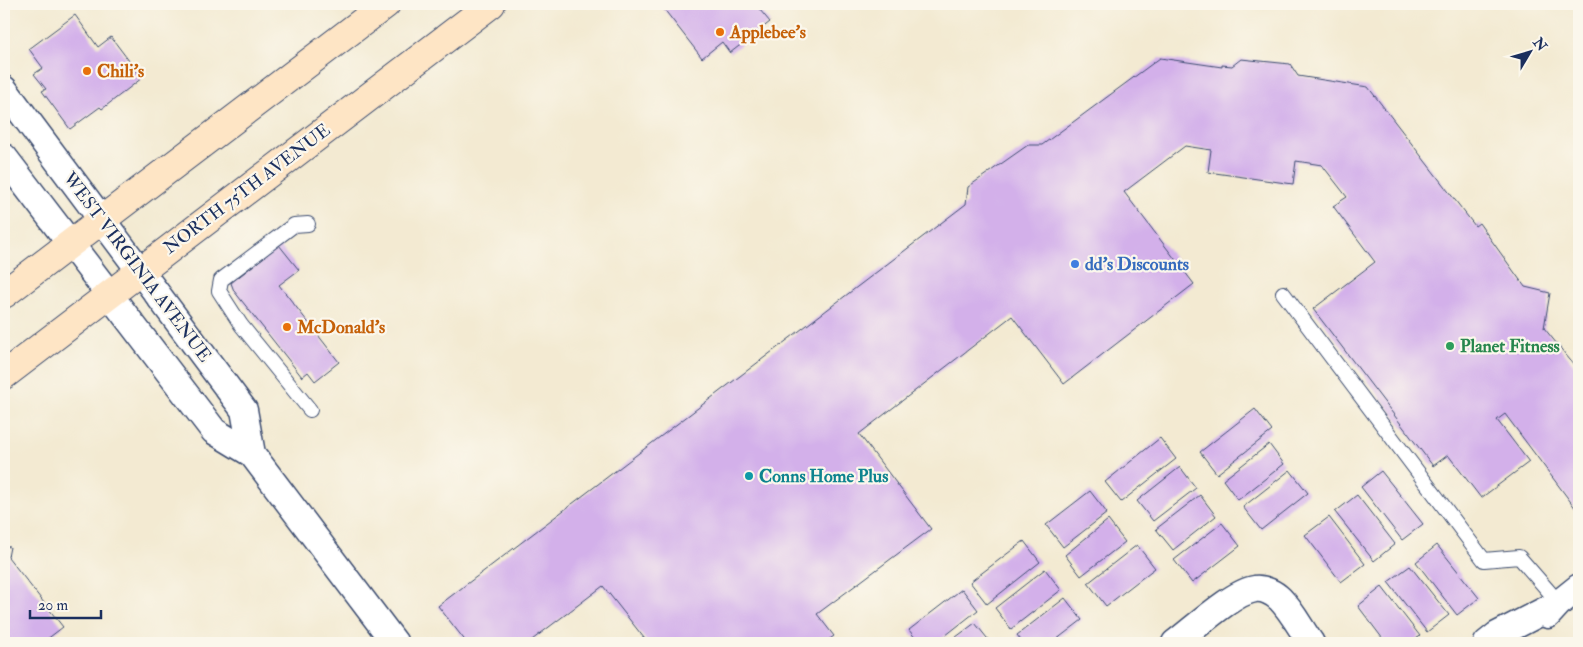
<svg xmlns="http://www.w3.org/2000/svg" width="1583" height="647" font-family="'IM FELL Double Pica',serif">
	<rect width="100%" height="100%" fill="#fbf7ec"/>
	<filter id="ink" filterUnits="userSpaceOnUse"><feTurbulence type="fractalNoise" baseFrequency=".02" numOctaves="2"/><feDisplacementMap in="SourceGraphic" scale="10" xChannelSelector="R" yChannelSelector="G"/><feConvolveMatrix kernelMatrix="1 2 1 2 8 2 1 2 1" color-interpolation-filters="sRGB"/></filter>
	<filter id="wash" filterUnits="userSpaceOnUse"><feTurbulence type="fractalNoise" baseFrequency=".0096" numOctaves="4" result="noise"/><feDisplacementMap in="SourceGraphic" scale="20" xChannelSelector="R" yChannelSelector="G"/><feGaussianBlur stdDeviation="1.12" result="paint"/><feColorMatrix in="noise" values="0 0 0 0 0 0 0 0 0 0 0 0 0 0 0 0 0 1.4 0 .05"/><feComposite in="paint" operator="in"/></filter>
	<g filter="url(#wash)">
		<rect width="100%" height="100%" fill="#f3ead2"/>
		<g id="blocks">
			<!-- building -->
			<path fill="#d3b0ea" d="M660 4H755L770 22 730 53 722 42 702 58Z
				M75 15 98 47 111 37 142 78 102 109 100 107 70 129 42 91 46 89 34 74 43 68 29 49Z
				M1160 58 1222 67V65L1232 66 1241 59 1290 64 1298 76 1368 87 1475 226 1479 223 1525 287 1550 293 1544 328 1579 371V513L1505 414 1497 420 1529 462 1481 498 1448 455 1433 466 1313 309 1375 262 1333 206 1347 197 1322 165 1296 161 1293 184 1208 172 1211 150 1185 146 1124 192 1194 284 1064 384 1012 316 859 434 931 529 817 614 834 636 824 643H648L603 586 528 643H467L438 606 966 204 968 187 1028 145H1042Z
				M279 245 299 270 279 285 339 362 315 381 308 372 302 377 234 291 231 283Z
				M1255 409 1272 431 1217 474 1200 452Z
				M1160 438 1176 459 1121 502 1105 482Z
				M1269 444 1284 464 1238 500 1223 480Z
				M1180 467 1196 488 1153 521 1137 501Z
				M1290 470 1308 493 1261 530 1243 507Z
				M1381 471 1423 524 1402 540 1361 487Z
				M1090 491 1107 513 1063 547 1046 525Z
				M1200 495 1216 516 1173 550 1156 529Z
				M1357 495 1395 544 1374 561 1335 512Z
				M1329 517 1365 564 1341 582 1305 535Z
				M1108 520 1125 542 1081 576 1065 555Z
				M1222 523 1240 546 1192 583 1174 560Z
				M1024 541 1040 562 987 604 970 582Z
				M1137 545 1155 568 1106 606 1088 583Z
				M1437 545 1479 598 1457 615 1416 562Z
				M4 546 10 547 8 557 63 627 42 643H4Z
				M1410 566 1449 615 1427 632 1388 582Z
				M1045 569 1061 590 1011 629 995 608Z
				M1382 587 1420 636 1411 643H1386L1358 606Z
				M962 589 978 610 936 643H919L909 630Z
				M1065 598 1082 620 1052 643H1023L1017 635Z
				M975 623 991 643H948Z"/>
		</g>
	</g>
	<g filter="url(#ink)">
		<use href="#blocks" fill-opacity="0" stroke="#3b4b6f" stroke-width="1"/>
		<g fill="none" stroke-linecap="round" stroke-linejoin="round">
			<defs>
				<path id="service" d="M308 224 294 225 221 280 219 291 241 325 310 410
					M1283 293 1484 560 1519 557 1559 603"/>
				<path id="minor" d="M4 89 244 410 252 454
					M4 157 214 431 252 454 395 643
					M1548 615 1559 603 1579 587
					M1175 643C1194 629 1233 592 1255 589 1264 588 1274 593 1280 599 1292 611 1301 629 1311 643
					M1487 643 1497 635 1559 603"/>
				<path id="secondary" d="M4 294 386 4
					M4 375 491 4"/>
			</defs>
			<!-- service casing -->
			<use href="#service" stroke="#3b4b6f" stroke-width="16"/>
			<!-- minor casing -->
			<use href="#minor" stroke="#3b4b6f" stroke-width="29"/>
			<!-- secondary casing -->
			<use href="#secondary" stroke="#3b4b6f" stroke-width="30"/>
			<!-- service -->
			<use href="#service" stroke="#fff" stroke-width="14"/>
			<!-- minor -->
			<use href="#minor" stroke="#fff" stroke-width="26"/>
			<!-- secondary -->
			<use href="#secondary" stroke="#fee5c5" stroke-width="28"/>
		</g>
	</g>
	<!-- markers -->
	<g fill="#e8710a" stroke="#fbf7ec" stroke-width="2">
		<circle cx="720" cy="32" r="5"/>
		<circle cx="87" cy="71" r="5"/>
		<circle cx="287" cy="327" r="5"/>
	</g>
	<circle fill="#3f7fe0" stroke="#fbf7ec" stroke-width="2" cx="1075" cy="264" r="5"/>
	<circle fill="#2e9e5b" stroke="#fbf7ec" stroke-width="2" cx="1450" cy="346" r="5"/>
	<circle fill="#0f9aa8" stroke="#fbf7ec" stroke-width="2" cx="749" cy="476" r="5"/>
	<g text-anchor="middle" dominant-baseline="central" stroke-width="4.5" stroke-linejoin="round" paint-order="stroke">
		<!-- food labels -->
		<g font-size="18" font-weight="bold" fill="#c56008" stroke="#fbf7ec" text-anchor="start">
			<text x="730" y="32">Applebee's</text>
			<text x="97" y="71">Chili's</text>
			<text x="297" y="327">McDonald's</text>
		</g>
		<!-- street labels -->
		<g font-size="18" fill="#1b2f5e" stroke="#fbf7ec">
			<text transform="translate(247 189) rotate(-37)">NORTH 75TH AVENUE</text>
			<text transform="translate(137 267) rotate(53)">WEST VIRGINIA AVENUE</text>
		</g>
		<!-- shop labels -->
		<g font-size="18" font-weight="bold" fill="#366cbe" stroke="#fbf7ec" text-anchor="start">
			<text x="1085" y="264">dd's Discounts</text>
		</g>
		<!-- leisure labels -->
		<g font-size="18" font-weight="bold" fill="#27864d" stroke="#fbf7ec" text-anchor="start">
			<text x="1460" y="346">Planet Fitness</text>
		</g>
		<!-- culture labels -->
		<g font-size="18" font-weight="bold" fill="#0d838f" stroke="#fbf7ec" text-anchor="start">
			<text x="759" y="476">Conns Home Plus</text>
		</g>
	</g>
	<!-- margin -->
	<rect width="1583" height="647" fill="none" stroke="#fbf7ec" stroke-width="20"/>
	<!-- north arrow -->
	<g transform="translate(1530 52) rotate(52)" stroke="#fbf7ec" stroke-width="4" paint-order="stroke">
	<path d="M0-4L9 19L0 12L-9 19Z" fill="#1b2f5e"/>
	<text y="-8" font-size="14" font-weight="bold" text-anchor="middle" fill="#1b2f5e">N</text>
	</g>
	<!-- scale -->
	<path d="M30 610v8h71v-8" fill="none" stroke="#1b2f5e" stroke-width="2.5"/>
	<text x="38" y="610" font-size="15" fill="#1b2f5e" stroke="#fbf7ec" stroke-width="4" paint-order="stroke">20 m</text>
</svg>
